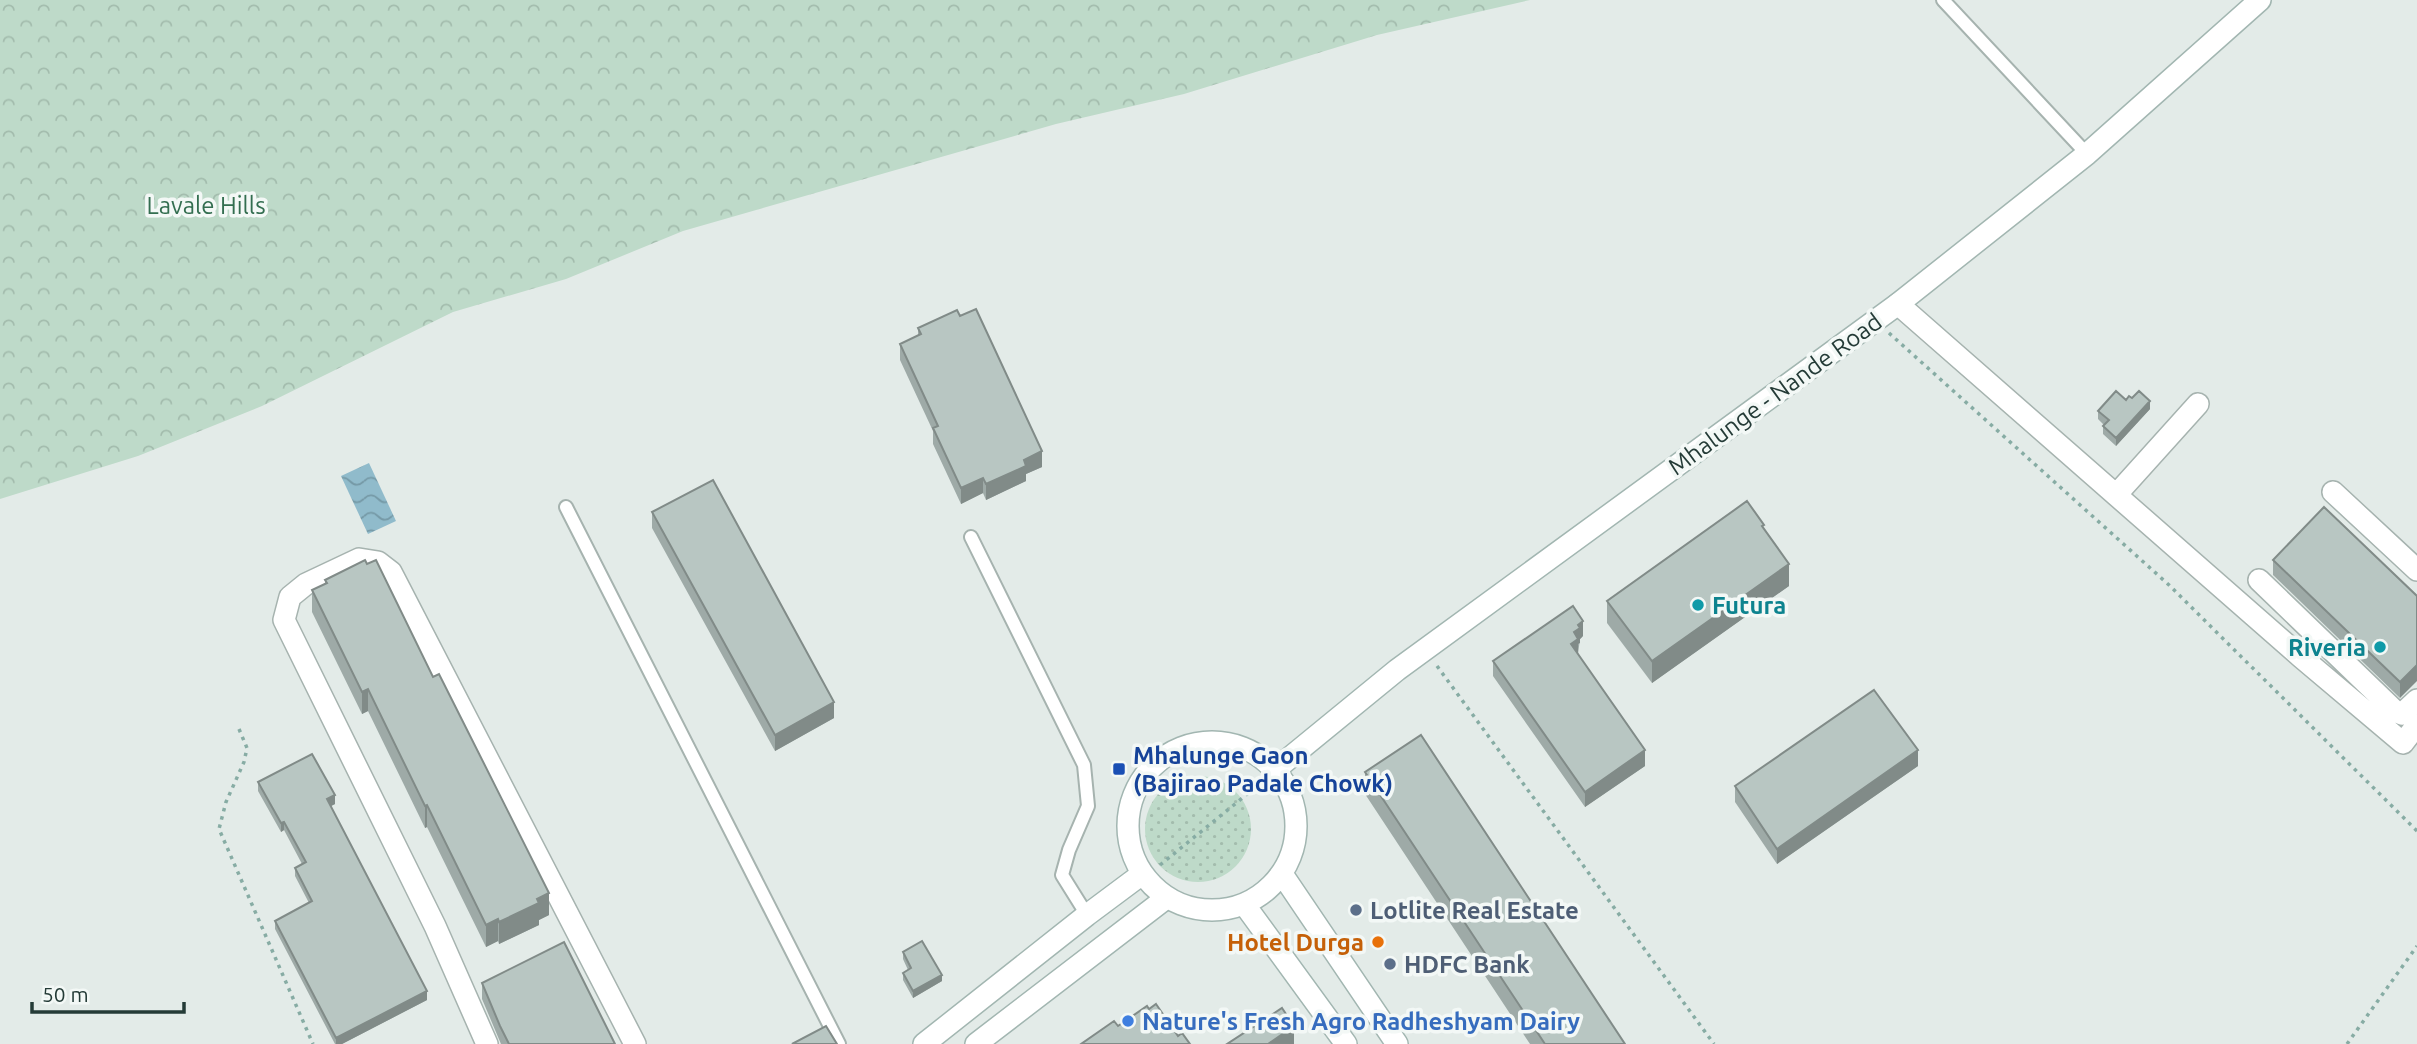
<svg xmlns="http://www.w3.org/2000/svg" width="2417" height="1044" font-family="Ubuntu,sans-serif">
	<defs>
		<pattern id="grass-dots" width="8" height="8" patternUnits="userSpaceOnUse" patternTransform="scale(1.75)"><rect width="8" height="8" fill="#bedac9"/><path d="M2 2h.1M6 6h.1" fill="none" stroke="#a3bcad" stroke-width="1.8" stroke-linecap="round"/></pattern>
		<pattern id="forest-crowns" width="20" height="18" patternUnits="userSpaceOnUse" patternTransform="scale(1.75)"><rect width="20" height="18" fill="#bedac9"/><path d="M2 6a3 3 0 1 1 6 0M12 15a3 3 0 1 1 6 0" fill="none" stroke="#a3bcad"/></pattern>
		<pattern id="water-waves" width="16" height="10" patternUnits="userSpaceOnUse" patternTransform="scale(1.75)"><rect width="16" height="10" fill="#90bbcb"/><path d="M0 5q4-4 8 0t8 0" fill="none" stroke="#7599a6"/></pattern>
	</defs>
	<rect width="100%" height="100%" fill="#e3ebe8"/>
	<!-- grass -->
	<path fill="url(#grass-dots)" d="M1145 829a53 53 0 1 1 106 0a53 53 0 1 1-106 0Z"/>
	<!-- forest -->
	<path fill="url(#forest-crowns)" d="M0 0H1530L1377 35 1184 94 1056 124 683 231 566 279 453 312 262 406 138 456 0 499Z"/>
	<!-- water -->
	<path fill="url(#water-waves)" d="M369 463 396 521 368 534 341 476Z"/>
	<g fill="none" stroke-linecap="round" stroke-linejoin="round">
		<defs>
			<path id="lane" d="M1943 0 2087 154
				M566 507 839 1044
				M971 537 1084 765 1088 806 1069 850 1062 875 1087 915"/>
			<path id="street" d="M1898 304 2301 657 2403 743 2417 725
				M2333 492 2417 570
				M2116 495 2198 404
				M2259 580 2395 711 2402 714 2417 700
				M487 1044 435 926 284 620 290 597 306 584 359 559 378 562 391 572 635 1044"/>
			<path id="secondary" d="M1128 826a84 84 0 1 1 168 0a84 84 0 1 1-168 0Z
				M1276 769 1397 670 1898 304 2087 154 2260 0
				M1282 874 1397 1044
				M1244 904 1346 1044
				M924 1044 1087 915 1142 874
				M976 1044 1165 899"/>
		</defs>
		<!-- lane casing -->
		<use href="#lane" stroke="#a6b3af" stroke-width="16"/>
		<!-- street casing -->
		<use href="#street" stroke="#a6b3af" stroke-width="24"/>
		<!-- secondary casing -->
		<use href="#secondary" stroke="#a2b6b1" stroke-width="24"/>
		<!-- path -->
		<path stroke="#87aca4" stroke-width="3.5" stroke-dasharray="3.5 5" stroke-linecap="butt" d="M1889 333 2169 585 2417 831
			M1437 666 1714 1044
			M239 729 247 748 244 762 226 802 219 829 313 1044
			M1160 865 1262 782
			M2347 1044 2417 946"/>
		<!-- lane -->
		<use href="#lane" stroke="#fff" stroke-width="12"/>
		<!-- street -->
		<use href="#street" stroke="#fff" stroke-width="21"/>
		<!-- secondary -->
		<use href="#secondary" stroke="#fff" stroke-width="21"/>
	</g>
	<!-- wall -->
	<path fill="#9eaaa7" d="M918 328 1042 467 1026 474V481L986 500 983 493 961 504 933 444V431L900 360V344L918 336Z
		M2132 398 2150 409 2116 446 2103 434V426L2104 425 2098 419V411Z
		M652 512 834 718 775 751 652 528Z
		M1764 529 1789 586 1652 683 1607 623V601Z
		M2273 560 2417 596 2400 698 2273 575Z
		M325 580 549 915 539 920V925L499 944 498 941 486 947 427 827 425 828 368 711 362 714 312 612V590L325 584Z
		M1583 636 1580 639 1578 654 1645 766 1585 807 1493 676V661Z
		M1918 766 1777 864 1735 802V786Z
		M1365 772 1625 1044H1530L1365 794Z
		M258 782 335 804 331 806 427 1000 342 1044H335L275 929V921L309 903 295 876V868L302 864 284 830 281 832 258 791Z
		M903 952 942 981 913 998 903 980V973L908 970 903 959Z
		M482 983 615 1044H501L482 999Z"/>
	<!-- shaded-wall -->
	<path fill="#818b88" d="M2150 401V409L2116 446V438Z
		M1042 451V467L1026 474V481L986 500V484L1024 460Z
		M983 478V493L961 504V488Z
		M1789 564V586L1652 683V661Z
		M1583 621V636L1580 639V643L1578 644V654L1571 644 1574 632 1578 625Z
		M2417 665V681L2400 698V682Z
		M368 689V711L362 714V692Z
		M834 702V718L775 751V735Z
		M1645 750V766L1585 807V792Z
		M1918 750V766L1777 864V849Z
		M335 795V804L327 808V799Z
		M427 805V827L425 828V806Z
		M284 822V830L281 832V823Z
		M549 893V915L539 920V925L499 944V922L537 899Z
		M498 919V941L486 947V925Z
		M942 975V981L913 998V991Z
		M427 991V1000L342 1044H336V1038Z
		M1294 1026V1044H1268Z"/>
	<!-- building -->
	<path fill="#b8c6c2" stroke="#818b88" stroke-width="2" d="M976 309 1042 451 1024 460 1026 466 986 484 983 478 961 488 933 428 938 426 900 344 921 334 918 328 957 310 960 316Z
		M2116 391 2126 400 2129 396 2132 398 2139 391 2150 401 2116 438 2103 426 2109 420 2098 411Z
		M713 480 834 702 775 735 652 512Z
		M1747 501 1764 525 1762 526 1789 564 1652 661 1607 601Z
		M2324 507 2417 596V665L2400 682 2273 560Z
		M365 560 367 564 376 560 433 677 439 674 549 893 537 899 539 903 499 922 498 919 486 925 427 805 425 806 368 689 362 692 312 590 327 583 325 580Z
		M1573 606 1583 621 1578 625 1580 628 1574 632 1578 639 1571 644 1645 750 1585 792 1493 661Z
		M1874 690 1918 750 1777 849 1735 786Z
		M1421 735 1625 1044H1545L1365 772Z
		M312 754 335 795 327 799 427 991 336 1038 275 921 312 901 295 868 306 862 284 822 281 823 258 782Z
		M922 941 942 975 913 991 903 973 911 968 903 952Z
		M564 942 615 1044H509L500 1026 482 983Z
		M1156 1004 1178 1036 1182 1033 1190 1044H1081L1114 1021 1118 1026 1147 1006 1149 1009Z
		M1282 1008 1294 1026 1268 1044H1227Z
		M826 1026 837 1044H792Z"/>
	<!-- markers -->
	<g fill="#0f9aa8" stroke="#f3f8f6" stroke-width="2.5">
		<circle cx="1698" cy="605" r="7"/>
		<circle cx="2380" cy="647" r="7"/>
	</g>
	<rect fill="#1a4fb4" stroke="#f3f8f6" stroke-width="2.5" x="1112" y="762" width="14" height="14" rx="3.5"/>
	<g fill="#5c6f8a" stroke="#f3f8f6" stroke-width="2.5">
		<circle cx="1356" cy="910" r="7"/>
		<circle cx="1390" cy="964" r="7"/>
	</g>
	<circle fill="#e8710a" stroke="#f3f8f6" stroke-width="2.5" cx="1378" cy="942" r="7"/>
	<circle fill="#3f7fe0" stroke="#f3f8f6" stroke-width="2.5" cx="1128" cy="1021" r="7"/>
	<g text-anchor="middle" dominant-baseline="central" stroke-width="7" stroke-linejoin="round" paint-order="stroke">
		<!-- park labels -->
		<g font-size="24" fill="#336e50" stroke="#f3f8f6">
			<text x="206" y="205">Lavale Hills</text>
		</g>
		<!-- street labels -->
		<g font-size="24" fill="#243b37" stroke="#f3f8f6">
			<text transform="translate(1775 394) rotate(-36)">Mhalunge - Nande Road</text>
		</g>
		<!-- culture labels -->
		<g font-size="24" font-weight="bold" fill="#0d838f" stroke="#f3f8f6" text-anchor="start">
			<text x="1712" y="605">Futura</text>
			<text x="2366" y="647" text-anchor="end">Riveria</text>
		</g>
		<!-- transit labels -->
		<g font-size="24" font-weight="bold" fill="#164399" stroke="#f3f8f6" text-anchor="start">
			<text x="1133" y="755">Mhalunge Gaon<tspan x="1133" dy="28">(Bajirao Padale Chowk)</tspan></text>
		</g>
		<!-- service labels -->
		<g font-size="24" font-weight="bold" fill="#4e5e75" stroke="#f3f8f6" text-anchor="start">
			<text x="1370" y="910">Lotlite Real Estate</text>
			<text x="1404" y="964">HDFC Bank</text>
		</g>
		<!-- food labels -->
		<g font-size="24" font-weight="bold" fill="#c56008" stroke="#f3f8f6" text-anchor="end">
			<text x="1364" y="942">Hotel Durga</text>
		</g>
		<!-- shop labels -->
		<g font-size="24" font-weight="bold" fill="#366cbe" stroke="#f3f8f6" text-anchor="start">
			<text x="1142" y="1021">Nature's Fresh Agro Radheshyam Dairy</text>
		</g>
	</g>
	<!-- scale -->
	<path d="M32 1002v10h152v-10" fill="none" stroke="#243b37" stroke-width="3.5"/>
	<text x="42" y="1002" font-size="21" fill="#243b37" stroke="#f3f8f6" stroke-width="5" paint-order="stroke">50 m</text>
</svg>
